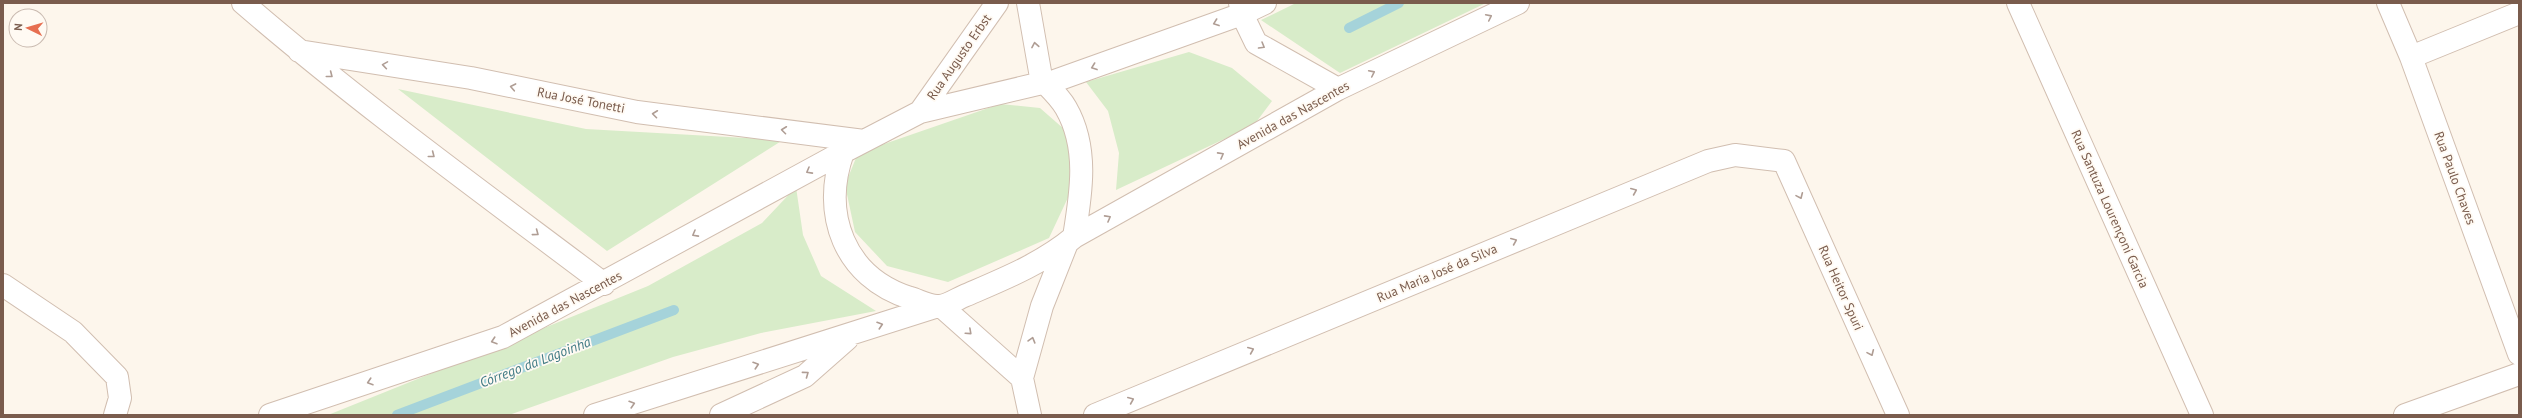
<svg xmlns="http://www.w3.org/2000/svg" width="2522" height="418" font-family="'PT Sans',sans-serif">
	<rect width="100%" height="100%" fill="#fdf6ec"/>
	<!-- green -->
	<path fill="#d8ecc9" d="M1296 3H1486L1340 73 1261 20Z
		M1189 52 1232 68 1272 101 1254 125 1116 190 1119 153 1108 111 1086 82Z
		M398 89 586 129 783 140 607 251Z
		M1000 104 1040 108 1064 129 1074 156 1072 189 1049 238 948 282 887 266 855 232 845 185 858 153Z
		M796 187 803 235 821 276 876 311 761 333 673 357 509 415H328L648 286 762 223Z"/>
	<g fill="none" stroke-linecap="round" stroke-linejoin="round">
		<!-- stream -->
		<path stroke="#a5d3da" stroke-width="10" d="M1349 28 1399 3
			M397 415 674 310"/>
		<defs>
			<path id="minor" d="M243 3C359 103 482 192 604 284
				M1028 3 1042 83
				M1240 3 1242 14 1256 43 1338 89
				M2018 3 2202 415
				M2388 3 2411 57 2519 354
				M299 51 471 78 637 112 864 141
				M2411 57 2519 13
				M1042 83 1046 84C1053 91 1061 99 1066 108 1089 148 1081 194 1074 237 1042 264 1001 280 964 296 957 299 947 306 939 306 930 307 918 300 910 298 844 277 821 214 843 152L920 112Z
				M1046 84 1242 14 1265 3
				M920 112 997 3
				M1074 237 1338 89 1518 3
				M3 285 73 332 117 377 120 398 115 415
				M941 306 1022 378
				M270 415 503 337 843 152
				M595 415 938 306
				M721 415 805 376 847 339
				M1030 415 1022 378 1042 306 1067 243
				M1095 415 1708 161 1735 155 1784 161 1898 415
				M2405 415 2519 374"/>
		</defs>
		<!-- minor casing -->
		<use href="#minor" stroke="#d1beb0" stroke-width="24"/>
		<!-- minor -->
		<use href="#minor" stroke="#fff" stroke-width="22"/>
	</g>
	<!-- one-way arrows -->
	<defs><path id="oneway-chevron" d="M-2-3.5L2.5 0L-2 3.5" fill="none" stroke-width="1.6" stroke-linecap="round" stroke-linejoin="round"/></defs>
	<g stroke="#af9d94">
		<use href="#oneway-chevron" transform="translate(1489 17) rotate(-26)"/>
		<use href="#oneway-chevron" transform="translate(1216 23) rotate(160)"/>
		<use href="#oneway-chevron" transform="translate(1035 45) rotate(-100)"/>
		<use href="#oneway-chevron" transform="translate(1262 46) rotate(30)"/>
		<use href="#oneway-chevron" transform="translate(385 65) rotate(-171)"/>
		<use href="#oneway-chevron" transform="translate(1094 67) rotate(160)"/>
		<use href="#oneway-chevron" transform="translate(1372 73) rotate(-26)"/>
		<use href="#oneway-chevron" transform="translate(330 75) rotate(38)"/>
		<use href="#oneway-chevron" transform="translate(513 87) rotate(-169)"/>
		<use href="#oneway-chevron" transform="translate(655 114) rotate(-173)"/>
		<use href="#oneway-chevron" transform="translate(784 130) rotate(-173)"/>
		<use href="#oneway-chevron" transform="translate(432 155) rotate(38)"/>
		<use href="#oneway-chevron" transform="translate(1221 155) rotate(-29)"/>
		<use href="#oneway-chevron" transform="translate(809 171) rotate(151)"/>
		<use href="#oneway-chevron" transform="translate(1634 191) rotate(-23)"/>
		<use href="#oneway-chevron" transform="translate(1800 196) rotate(66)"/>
		<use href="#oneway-chevron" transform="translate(1108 218) rotate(-29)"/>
		<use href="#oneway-chevron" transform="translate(536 233) rotate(37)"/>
		<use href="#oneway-chevron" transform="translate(695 234) rotate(151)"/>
		<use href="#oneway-chevron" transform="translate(1514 241) rotate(-23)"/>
		<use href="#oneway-chevron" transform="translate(880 325) rotate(-18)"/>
		<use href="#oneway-chevron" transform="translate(969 332) rotate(42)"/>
		<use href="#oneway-chevron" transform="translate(1032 340) rotate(-74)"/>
		<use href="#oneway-chevron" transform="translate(494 341) rotate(162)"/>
		<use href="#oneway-chevron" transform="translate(1251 350) rotate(-23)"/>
		<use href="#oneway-chevron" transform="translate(1871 353) rotate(66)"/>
		<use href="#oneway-chevron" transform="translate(756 365) rotate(-18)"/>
		<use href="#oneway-chevron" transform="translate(806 374) rotate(-36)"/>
		<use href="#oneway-chevron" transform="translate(370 382) rotate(162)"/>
		<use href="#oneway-chevron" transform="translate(1131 400) rotate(-23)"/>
		<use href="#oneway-chevron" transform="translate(632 404) rotate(-17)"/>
	</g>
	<g text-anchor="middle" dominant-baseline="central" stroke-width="3.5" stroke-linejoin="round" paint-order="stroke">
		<!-- street labels -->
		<g font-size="13" fill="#7a5c4d" stroke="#fffaf3">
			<text transform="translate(959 57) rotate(-55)">Rua Augusto Erbst</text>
			<text transform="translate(581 100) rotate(11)">Rua José Tonetti</text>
			<text transform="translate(1293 115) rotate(-29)">Avenida das Nascentes</text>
			<text transform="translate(2455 178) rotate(70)">Rua Paulo Chaves</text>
			<text transform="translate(2110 209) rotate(66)">Rua Santuza Lourençoni Garcia</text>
			<text transform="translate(1437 273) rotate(-23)">Rua Maria José da Silva</text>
			<text transform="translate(1841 288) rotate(66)">Rua Heitor Spuri</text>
			<text transform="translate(565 304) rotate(-28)">Avenida das Nascentes</text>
		</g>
		<!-- water labels -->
		<g font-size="14" font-style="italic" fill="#437c86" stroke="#fffaf3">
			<text transform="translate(535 362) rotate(-21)">Córrego da Lagoinha</text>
		</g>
	</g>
	<!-- border -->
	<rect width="2522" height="418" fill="none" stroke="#7a5c4d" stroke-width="8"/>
	<!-- north arrow -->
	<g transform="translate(28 28) rotate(275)"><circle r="19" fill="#fffaf3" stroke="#cabbb1"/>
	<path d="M0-3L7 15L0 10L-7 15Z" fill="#e76f51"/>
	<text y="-6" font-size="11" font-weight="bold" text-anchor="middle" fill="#7a5c4d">N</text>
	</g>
</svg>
